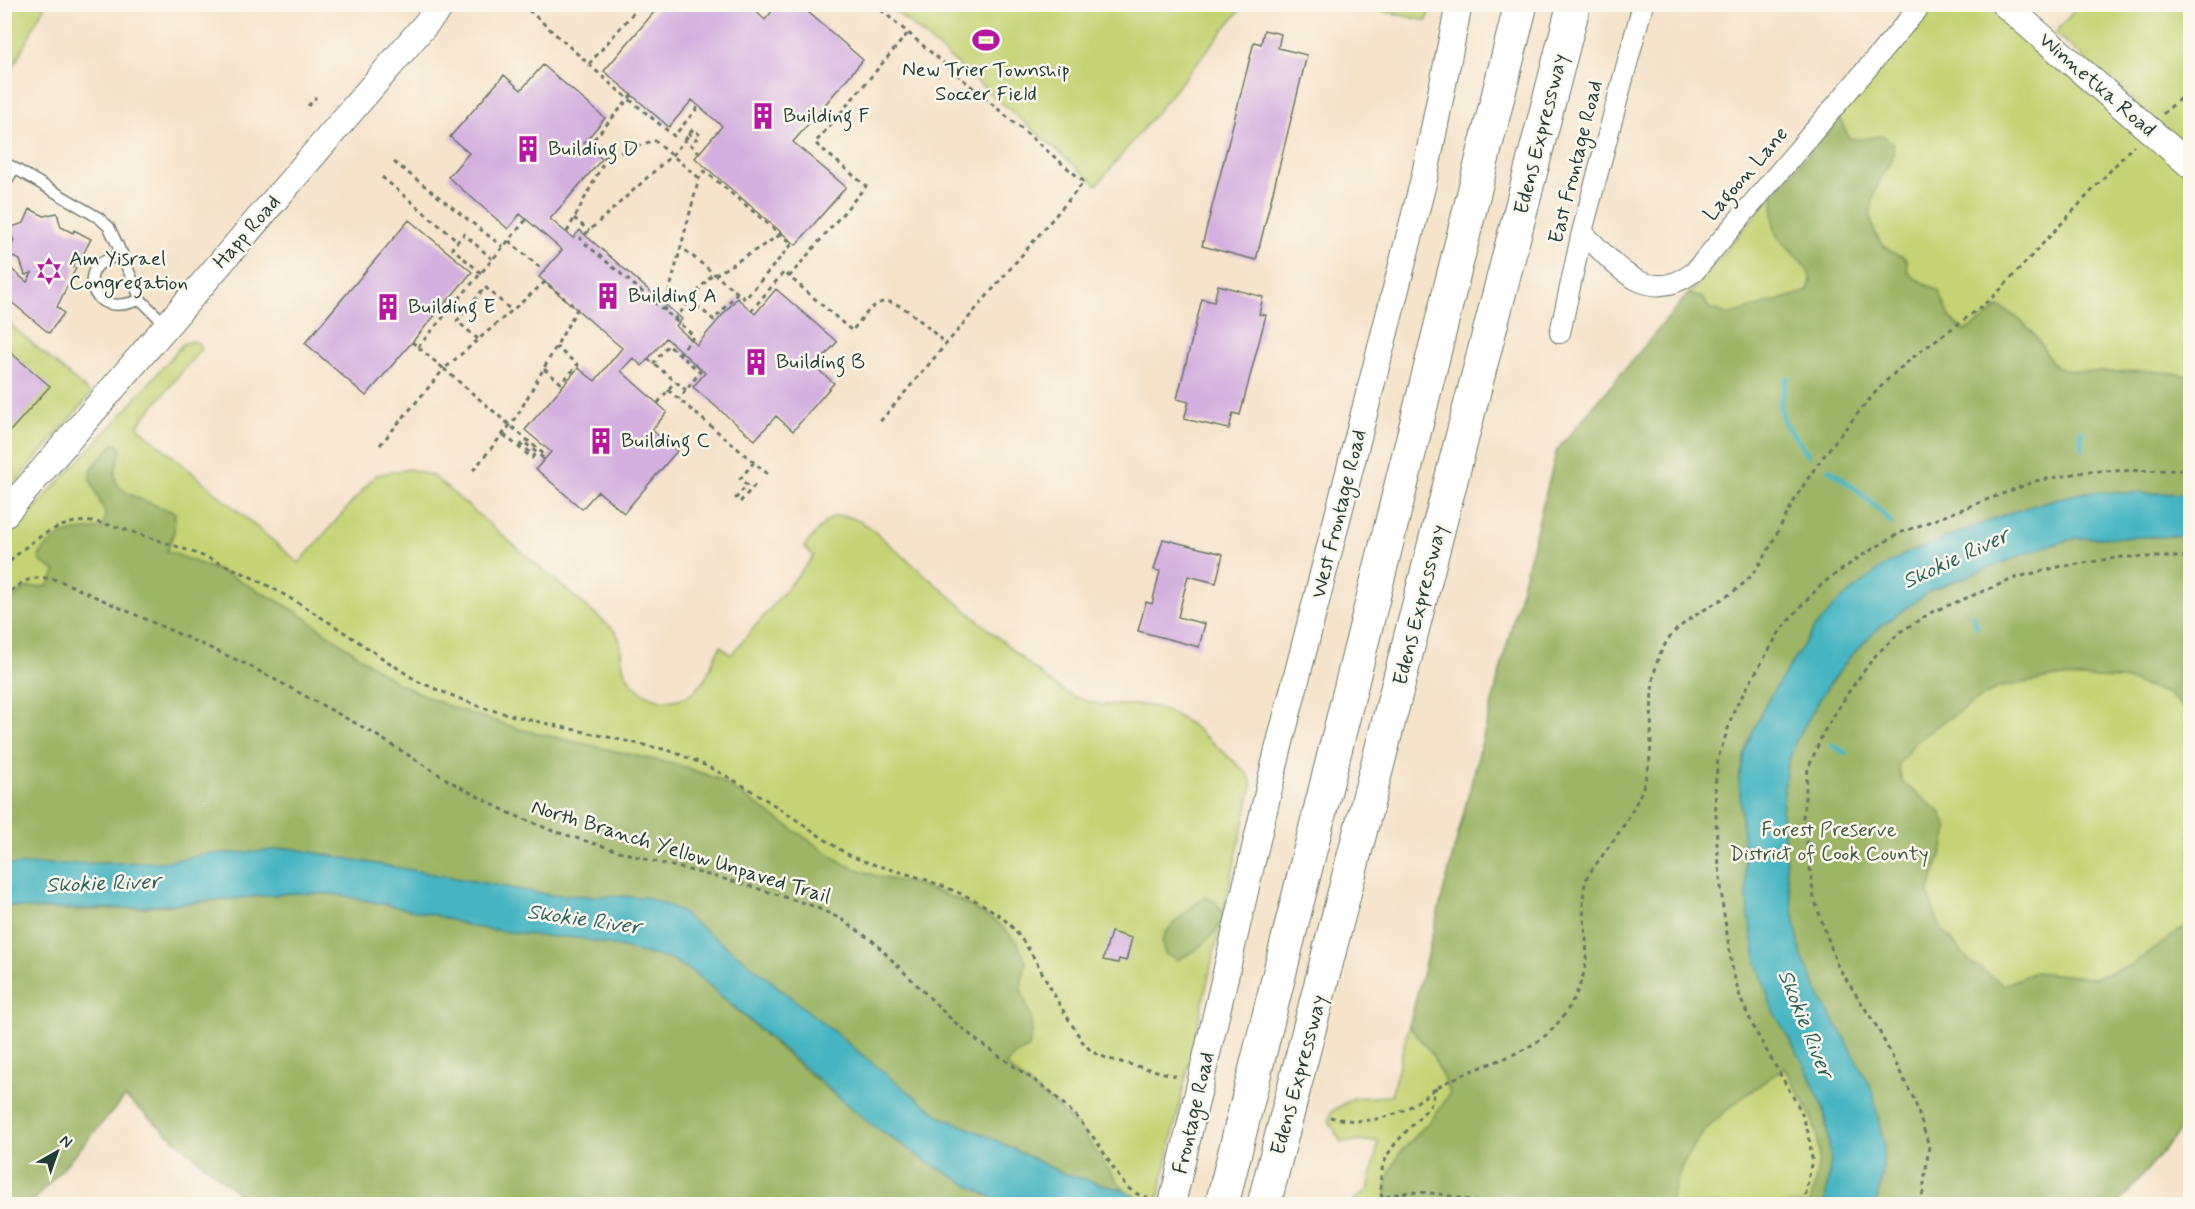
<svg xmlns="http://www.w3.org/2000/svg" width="2195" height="1209" font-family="Mynerve,sans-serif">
	<rect width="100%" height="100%" fill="#fbf7ec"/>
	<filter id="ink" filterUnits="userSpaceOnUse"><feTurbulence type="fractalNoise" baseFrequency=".0167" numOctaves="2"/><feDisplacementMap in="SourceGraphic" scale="12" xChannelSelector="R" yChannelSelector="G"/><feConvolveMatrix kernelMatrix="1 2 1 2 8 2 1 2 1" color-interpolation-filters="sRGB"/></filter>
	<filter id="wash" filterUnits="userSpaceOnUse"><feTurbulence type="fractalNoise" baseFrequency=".008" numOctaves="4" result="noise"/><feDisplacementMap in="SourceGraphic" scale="24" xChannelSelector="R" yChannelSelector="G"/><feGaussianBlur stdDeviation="1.35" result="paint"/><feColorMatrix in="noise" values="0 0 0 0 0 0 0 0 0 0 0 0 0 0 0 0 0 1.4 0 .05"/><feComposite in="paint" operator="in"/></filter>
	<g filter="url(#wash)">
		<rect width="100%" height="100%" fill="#f5e3ca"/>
		<!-- green -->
		<path fill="#c5d375" stroke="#728854" stroke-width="1.5" d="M5 4 45 5 5 83 4 5Z
			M891 5V4L1244 5 1097 185 893 9Z
			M1357 5 1431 4V5L1427 21Z
			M1933 5H1993L2190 177V1119L2118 1204H1349L1368 1190 1379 1141 1341 1142 1329 1121 1331 1112 1353 1098 1391 1096 1557 450Z
			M2079 5H2190V151L2055 33Z
			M5 320 91 394 5 495Z
			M193 341 198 343 201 349 137 426 299 563 376 475 409 469 433 476 616 632C624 645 619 659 625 672 640 702 680 712 702 683 711 672 712 658 721 646L731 655 814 556 804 547C827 520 833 504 868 526L1051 683C1076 700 1094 706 1124 705 1135 705 1145 704 1156 707 1189 716 1219 750 1245 771L1250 778 1252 786 1157 1204H251L125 1097 31 1204H5L4 540 119 418 183 344Z"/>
		<!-- forest -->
		<path fill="#9cb566" stroke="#5e794d" stroke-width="1.5" d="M1839 117 1849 138C1864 142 1869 136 1884 136L1893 144C1895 161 1885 168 1879 183 1870 202 1866 223 1880 241 1886 249 1894 255 1903 256L1907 261V269L1911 276 1939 291 1950 317 1964 331 1982 321 1999 307C2029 321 2038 340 2055 367 2099 379 2148 364 2190 377V494L2086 492 2055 499 2009 513 1964 532 1814 629 1769 698 1748 742 1739 778 1743 828 1804 1064 1824 1109 1831 1160 1825 1204H1810C1814 1185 1821 1164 1818 1144 1815 1116 1798 1091 1784 1068 1745 1095 1700 1123 1681 1169 1676 1180 1673 1193 1669 1204H1385L1388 1176 1399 1154 1437 1113 1450 1093 1432 1054 1409 1026 1557 450 1688 294 1703 298 1709 308 1729 315 1806 292C1824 272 1785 251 1777 235 1771 223 1774 205 1774 192Z
			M113 444H118L121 448C120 457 114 468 115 477 117 497 158 504 175 513L174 532 167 551 227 574 294 610 397 683 451 707 523 730 682 766 718 779 846 865 879 877 918 885 957 899 997 922 1016 941 1026 961 1021 989 1031 1017 1032 1034 1029 1047 1013 1056 1006 1065C1027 1087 1056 1102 1076 1125 1095 1146 1107 1172 1126 1191L1062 1173 987 1136 940 1116 892 1079 745 960 676 909 645 897 550 895 288 848 255 852 207 854 164 862 5 865V607L25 588 48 586 56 571 41 562 39 556C57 530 75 530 103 529L105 513 90 479 92 468Z
			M2190 536V714L2168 694 2124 679 2056 677 1997 688 1947 719 1916 741 1898 765 1902 782 1941 813 1948 829 1943 849 1928 893 1939 925 1969 961 2004 985 2035 972 2093 978 2130 966 2190 923V1119L2118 1204H1876L1882 1176 1844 1037 1821 999 1801 954 1787 877 1782 812 1786 770 1795 742 1824 692 1849 658 1876 630 1931 590 2041 548 2077 538Z
			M293 893 335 894 435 915 473 927 541 936 580 938 673 960 696 974C793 1059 888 1154 1009 1204H251L125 1097 31 1204H5L4 905C95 919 202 901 293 893Z
			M1205 897 1216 902 1223 914C1218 936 1197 950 1178 960L1165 954C1165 952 1162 946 1162 944 1161 929 1194 906 1205 897Z"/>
		<!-- water -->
		<path fill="#47b5c1" stroke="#33797a" stroke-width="1.5" d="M2086 492 2190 494V536L2077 538 2041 548 1931 590 1876 630 1849 658 1824 692 1795 742 1786 770 1782 812 1787 877 1801 954 1821 999 1844 1037 1872 1090 1884 1144 1882 1176 1876 1204H1825L1831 1160 1824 1109 1804 1064 1773 1011 1757 962 1748 913 1739 778 1748 742 1769 698 1814 629 1837 603 1881 568 1905 554 2009 513 2055 499Z
			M288 848 550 895 645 897 676 909 745 960 892 1079 940 1116 987 1136 1062 1173 1126 1191 1138 1198 1162 1204H1009L984 1194 928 1162 868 1122 696 974 673 960 580 938 541 936 473 927 435 915 335 894 293 893 129 908 33 909 5 905 4 865 164 862 207 854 255 852Z"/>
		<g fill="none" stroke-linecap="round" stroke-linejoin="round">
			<!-- stream -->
			<path stroke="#47b5c1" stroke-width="5" d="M1787 378 1780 405 1784 422 1809 455
				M2081 431 2082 448
				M1829 469C1851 485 1873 501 1891 523
				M1973 615 1977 627
				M1833 745 1846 753"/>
		</g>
		<g id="blocks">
			<!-- building -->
			<path fill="#d3b0df" d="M661 4H748L765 20 778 4H799L863 60 793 142 846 187 796 245 695 158 722 126 692 100 669 127 604 71Z
				M1264 30 1281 34 1278 48 1307 55 1256 260 1202 246 1254 42 1261 44Z
				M543 65 605 118 584 143 602 159 550 219 573 238 580 230 584 234 682 319 676 326 697 345 737 298 755 314 776 289 837 342 815 367 834 383 793 431 776 416 755 440 693 387 705 373 666 338 642 366 633 358 621 371 667 412 652 430 677 451 624 513 598 491 582 509 536 469 551 452 525 430 578 368 595 381 622 348 539 277 562 250 520 214 508 229 448 177 469 153 450 137 504 75 521 90Z
				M30 209 44 216 57 213 61 227 73 233 74 230 91 239 82 256 79 254 72 267 76 268 57 307 64 313 49 333 4 296V263L27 282 32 273 25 275 20 260 7 254 14 241 9 228 24 223Z
				M409 220 472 272 366 396 305 343Z
				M1218 285 1263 297 1259 314 1266 315 1240 415 1233 413 1229 429 1184 419 1189 402 1177 399 1202 299 1214 302Z
				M4 347 50 386 4 438 6 389Z
				M1163 539 1223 554 1216 583 1188 576 1178 617 1205 624 1199 647 1138 631 1146 602 1152 604 1160 571 1154 570Z
				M1111 932 1132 938 1126 961 1119 959 1118 963 1103 960Z"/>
		</g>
	</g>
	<g filter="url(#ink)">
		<use href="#blocks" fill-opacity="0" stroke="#6a7768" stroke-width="1.5"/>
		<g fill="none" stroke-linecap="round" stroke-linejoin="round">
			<defs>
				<path id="service" d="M4 162 99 218 109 227 118 246 141 300 167 326
					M4 186 14 168
					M122 253C115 257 106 259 100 264 86 274 91 298 107 303 118 307 130 303 141 300"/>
				<path id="minor" d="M1582 232C1616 264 1645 308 1694 272L1922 4
					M1560 333 1582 232 1643 4"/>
				<path id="tertiary" d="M2004 4 2190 165
					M4 515 443 4
					M1172 1204 1277 754 1424 179 1459 4"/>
				<path id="motorway" d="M1222 1204 1521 4
					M1264 1204 1574 4"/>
			</defs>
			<!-- service casing -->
			<use href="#service" stroke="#6a7768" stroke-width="13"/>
			<!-- minor casing -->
			<use href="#minor" stroke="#6a7768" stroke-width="22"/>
			<!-- tertiary casing -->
			<use href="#tertiary" stroke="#6a7768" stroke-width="28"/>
			<!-- motorway casing -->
			<use href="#motorway" stroke="#6a7768" stroke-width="35"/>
			<!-- path -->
			<path stroke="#6a7768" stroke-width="3" stroke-dasharray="4.5 4.5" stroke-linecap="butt" d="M522 4 613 86 674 136 699 106
				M874 4 1084 182 878 424
				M589 64 641 4
				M308 106 316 97
				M2163 114 2190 89
				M685 140 693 129 700 135 696 140
				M590 144 606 158
				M588 146 632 95
				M394 162 503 247
				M382 177 458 241
				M574 218 589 231
				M567 232 606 158 654 140 699 178
				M509 241 544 271
				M481 273 452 248 464 234 492 259
				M715 275 780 235
				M789 277 866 186 815 143 908 33
				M690 300 714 320 737 293
				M664 311 699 178 705 171 792 244 745 299 680 246
				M751 311 784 272 852 331C860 321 870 305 883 302 901 298 933 333 946 344
				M674 320 713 273
				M478 339 457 321 485 287 512 311
				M412 342 444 369 545 282 577 309 516 418 471 473
				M418 347 526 220
				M679 354 694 336 580 239 672 155 685 140 699 152
				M648 359 686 390
				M653 364 668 345 700 372 679 399
				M544 369 561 383 578 365 556 347
				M668 390 769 475
				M658 403 675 381
				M504 435 532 458 534 455 521 445 524 442 543 458 545 455
				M380 445 444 369 546 456
				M754 462 740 479 747 485 736 498 740 502 754 486 758 489
				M4 568C22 548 44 530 71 523 95 518 120 528 142 535 190 550 238 568 281 593 329 620 373 653 419 682L480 707 530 720 667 750C733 772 788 815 845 853 873 867 903 871 932 882 958 892 989 904 1009 924 1029 945 1042 973 1056 998 1064 1013 1074 1027 1082 1041L1092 1052 1109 1059 1180 1077
				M4 597C23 580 32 574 58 580L248 665 368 730 451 782 507 812 553 831 645 859 740 883 813 906 841 919 873 941 952 1020 979 1042 1051 1092 1077 1117 1097 1142 1121 1180 1128 1188 1137 1194 1153 1199
				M1330 1117C1350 1122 1369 1122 1388 1116 1411 1111 1427 1092 1447 1082 1477 1066 1516 1058 1542 1038 1561 1024 1573 1003 1581 982 1596 943 1574 909 1588 875 1612 842 1640 809 1648 769 1656 730 1644 684 1663 648 1680 614 1725 605 1750 577 1769 554 1784 517 1800 491 1818 461 1841 434 1863 407 1875 392 1889 377 1904 365 1935 338 1971 318 2000 290L2134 145
				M1382 1198C1374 1153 1402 1139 1427 1109L1431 1104 1436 1088
				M1369 1204C1411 1182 1445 1196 1488 1204
				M1804 1204 1812 1159 1809 1135 1801 1111 1756 1032 1741 1000 1733 972 1723 908 1717 845 1715 787 1718 758 1735 708 1780 631 1803 604 1823 583 1861 556 1900 533 2036 481 2090 471 2190 470
				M1920 1204 1923 1192 1929 1146 1914 1099 1877 1027 1837 965 1814 898 1803 817 1808 769 1823 733 1850 690 1875 656 1900 632 1932 612 2018 577 2058 567 2122 557H2190"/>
			<!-- service -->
			<use href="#service" stroke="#fff" stroke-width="10"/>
			<!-- minor -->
			<use href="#minor" stroke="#fff" stroke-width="20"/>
			<!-- tertiary -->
			<use href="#tertiary" stroke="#fff" stroke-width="26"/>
			<!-- motorway -->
			<use href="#motorway" stroke="#fff" stroke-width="33"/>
			<!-- path-bridge -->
			<path stroke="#6a7768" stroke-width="3" stroke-dasharray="4.5 4.5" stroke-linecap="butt" d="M688 133 696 140"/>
		</g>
	</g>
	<!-- icons -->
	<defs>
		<symbol id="stadium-bare" viewBox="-9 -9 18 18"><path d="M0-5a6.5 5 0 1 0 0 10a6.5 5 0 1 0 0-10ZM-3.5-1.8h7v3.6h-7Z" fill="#b5179e" stroke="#fbf7ec" stroke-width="2.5" paint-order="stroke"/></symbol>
		<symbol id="building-bare" viewBox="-9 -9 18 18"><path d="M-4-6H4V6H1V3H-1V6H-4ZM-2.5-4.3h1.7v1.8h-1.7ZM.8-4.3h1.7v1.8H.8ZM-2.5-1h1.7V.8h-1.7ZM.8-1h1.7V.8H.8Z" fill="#b5179e" stroke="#fbf7ec" stroke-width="2.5" paint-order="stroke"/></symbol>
		<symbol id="synagogue-bare" viewBox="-9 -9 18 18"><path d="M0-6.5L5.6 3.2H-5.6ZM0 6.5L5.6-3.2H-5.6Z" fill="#b5179e" stroke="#fbf7ec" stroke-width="2.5" paint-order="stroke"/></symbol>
	</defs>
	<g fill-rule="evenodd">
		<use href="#stadium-bare" x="967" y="21" width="38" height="38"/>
		<use href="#building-bare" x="744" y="97" width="38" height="38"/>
		<use href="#building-bare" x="509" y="130" width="38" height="38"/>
		<use href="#synagogue-bare" x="30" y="252" width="38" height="38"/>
		<use href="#building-bare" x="589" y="277" width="38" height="38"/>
		<use href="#building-bare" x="369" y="288" width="38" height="38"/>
		<use href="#building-bare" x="737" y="343" width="38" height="38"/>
		<use href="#building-bare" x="582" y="422" width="38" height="38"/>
	</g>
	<g text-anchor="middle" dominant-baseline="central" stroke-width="5" stroke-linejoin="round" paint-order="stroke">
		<!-- poi labels -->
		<g font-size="21" fill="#1f3d34" stroke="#fbf7ec" text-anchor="start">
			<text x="986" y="70" text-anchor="middle">New Trier Township<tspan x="986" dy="24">Soccer Field</tspan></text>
			<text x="783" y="116">Building F</text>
			<text x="548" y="149">Building D</text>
			<text x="69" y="259">Am Yisrael<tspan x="69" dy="24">Congregation</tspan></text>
			<text x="628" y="296">Building A</text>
			<text x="408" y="307">Building E</text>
			<text x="776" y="362">Building B</text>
			<text x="621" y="441">Building C</text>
		</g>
		<!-- street labels -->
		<g font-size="21" fill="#1f3d34" stroke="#fbf7ec">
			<text transform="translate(2097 85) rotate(41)">Winnetka Road</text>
			<text transform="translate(1541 134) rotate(-76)">Edens Expressway</text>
			<text transform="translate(1576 162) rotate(-76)">East Frontage Road</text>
			<text transform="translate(1746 174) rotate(-49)">Lagoon Lane</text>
			<text transform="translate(247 232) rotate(-49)">Happ Road</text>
			<text transform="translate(1339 514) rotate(-76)">West Frontage Road</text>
			<text transform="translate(1420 605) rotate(-76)">Edens Expressway</text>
			<text transform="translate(681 852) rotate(17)">North Branch Yellow Unpaved Trail</text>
			<text transform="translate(1299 1075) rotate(-75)">Edens Expressway</text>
			<text transform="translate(1194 1113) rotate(-77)">Frontage Road</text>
		</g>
		<!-- park labels -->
		<g font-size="21" fill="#405b41" stroke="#fbf7ec">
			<text x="1829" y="830">Forest Preserve<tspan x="1829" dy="24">District of Cook County</tspan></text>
		</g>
		<!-- water labels -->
		<g font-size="22" font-style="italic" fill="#2b615e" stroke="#fbf7ec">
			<text transform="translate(1956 559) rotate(-25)">Skokie River</text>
			<text transform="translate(103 884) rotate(-2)">Skokie River</text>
			<text transform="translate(584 920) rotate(8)">Skokie River</text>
			<text transform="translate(1805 1024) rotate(68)">Skokie River</text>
		</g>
	</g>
	<!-- margin -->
	<rect width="2195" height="1209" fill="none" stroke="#fbf7ec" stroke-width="24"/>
	<!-- north arrow -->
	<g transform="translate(57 1152) rotate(40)" stroke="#fbf7ec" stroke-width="4.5" paint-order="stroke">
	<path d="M0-4.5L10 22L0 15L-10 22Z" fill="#1f3d34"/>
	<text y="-9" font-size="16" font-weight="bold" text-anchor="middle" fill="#1f3d34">N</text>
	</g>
</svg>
